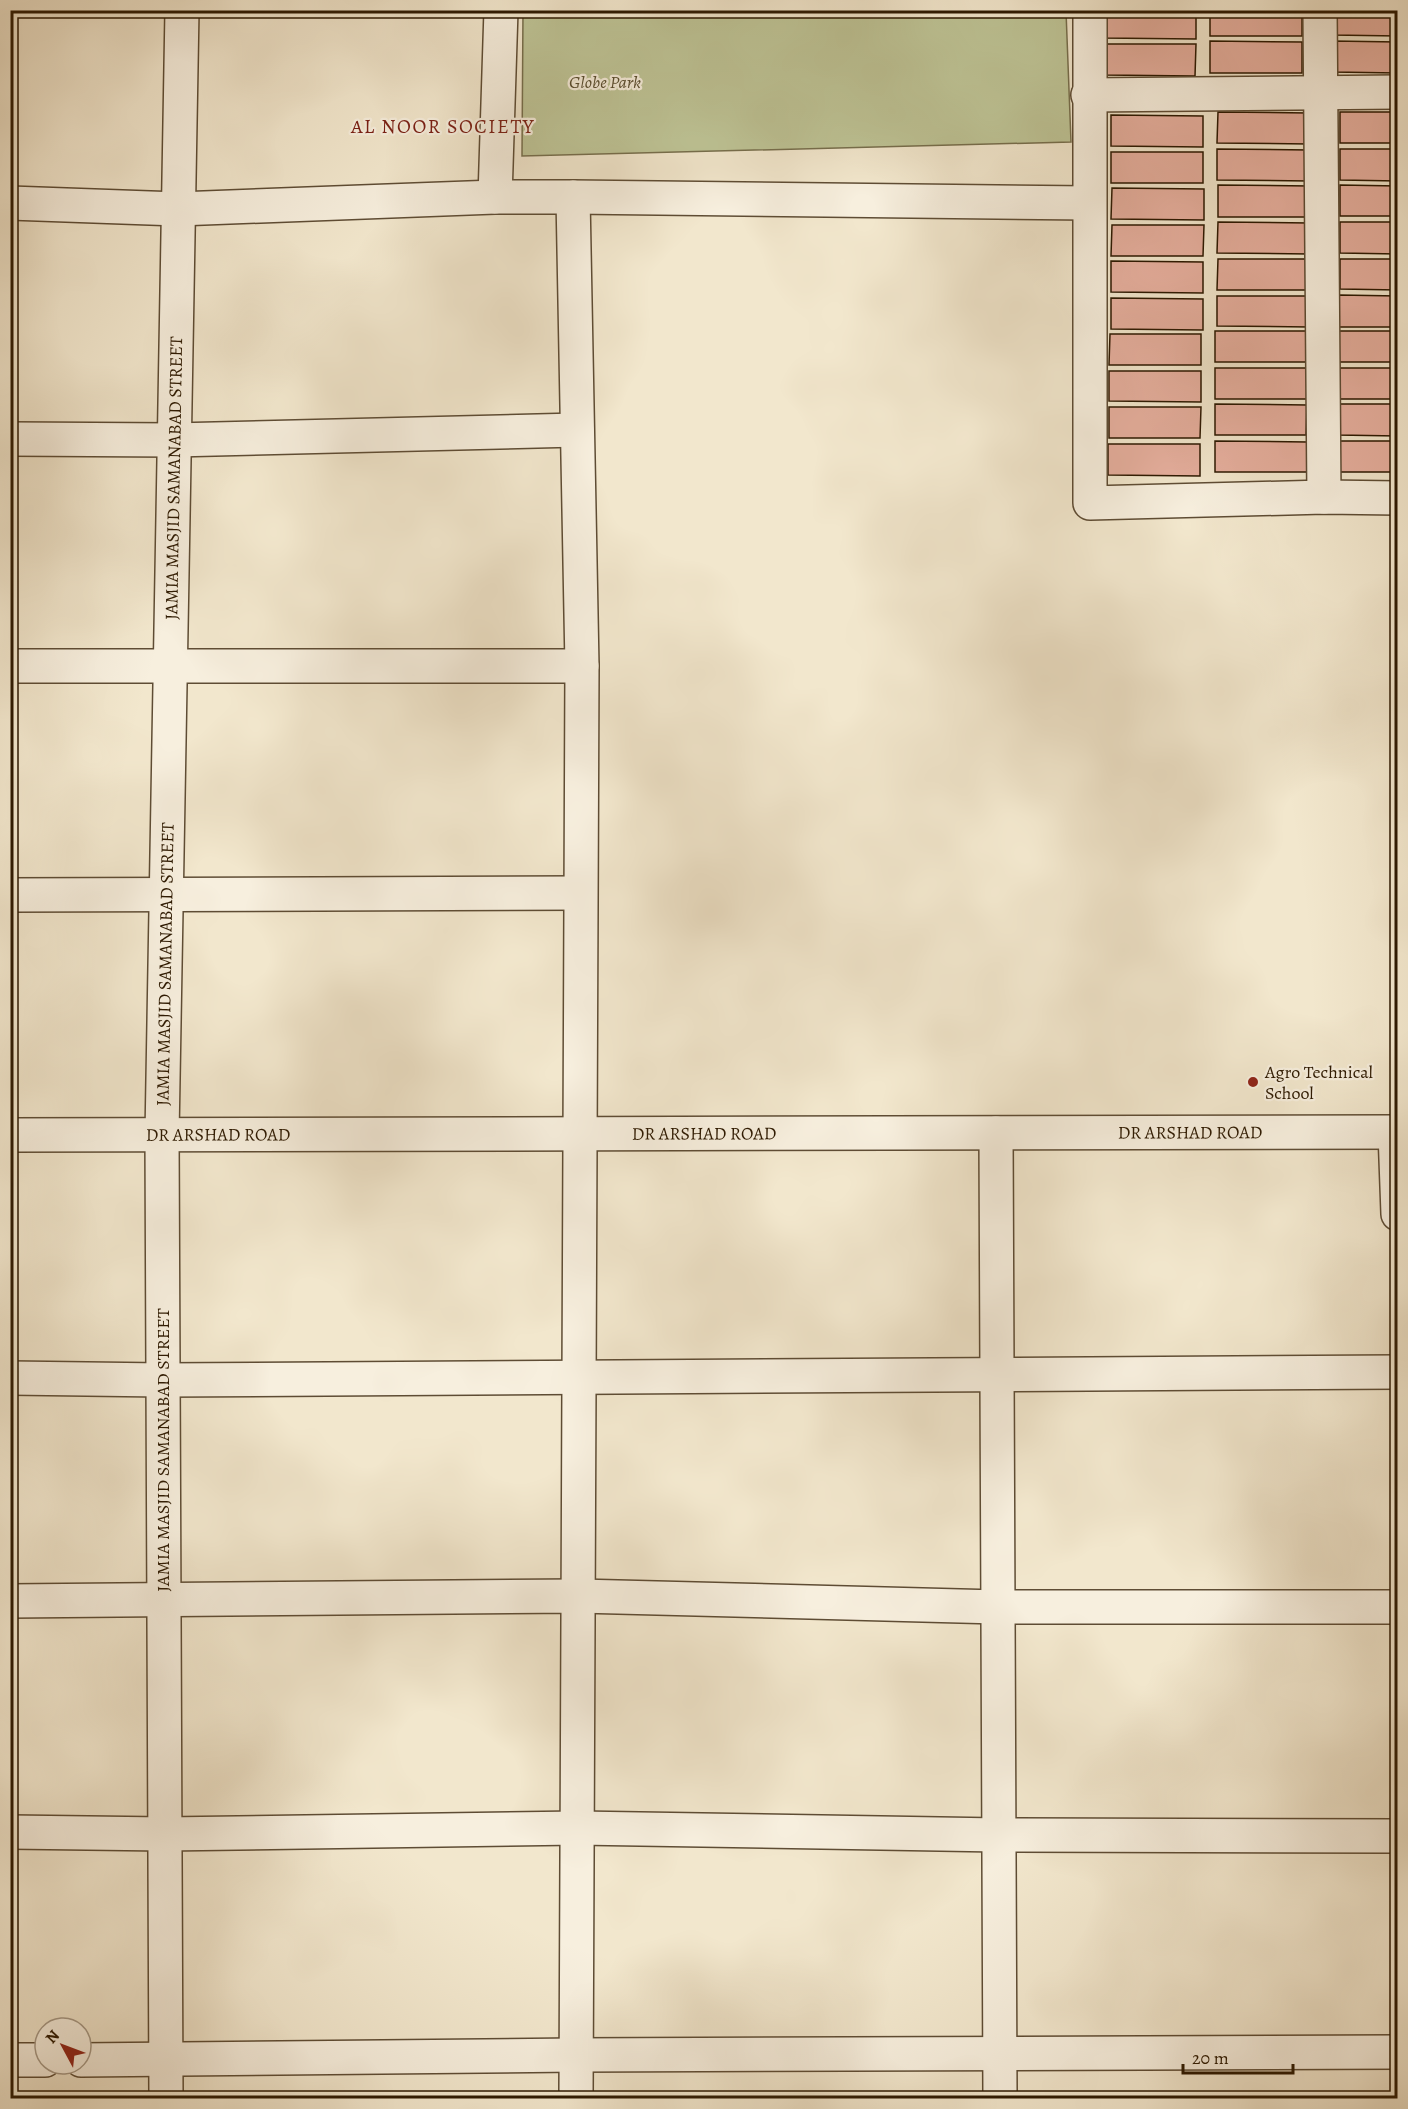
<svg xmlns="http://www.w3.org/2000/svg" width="1408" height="2109" font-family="Alegreya,serif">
	<rect width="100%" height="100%" fill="#f2e7cd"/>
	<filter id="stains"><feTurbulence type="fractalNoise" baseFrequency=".00333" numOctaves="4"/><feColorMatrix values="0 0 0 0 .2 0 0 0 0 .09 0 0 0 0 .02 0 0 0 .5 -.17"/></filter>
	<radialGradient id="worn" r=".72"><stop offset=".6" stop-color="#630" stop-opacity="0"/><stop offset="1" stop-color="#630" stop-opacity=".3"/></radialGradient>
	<!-- green -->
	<path fill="#bec496" stroke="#766e4c" stroke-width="1.5" d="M523 11H1066L1071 142 522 156Z"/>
	<!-- building -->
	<path fill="#e5ae9d" stroke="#2d1901" stroke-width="1.5" d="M1104 10H1196V39L1103 38Z
		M1210 10H1302V36H1210Z
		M1332 10H1398V36L1332 35Z
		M1210 41 1302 42V73H1210Z
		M1332 41 1398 42V73L1332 72Z
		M1104 44H1196L1195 76 1104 75Z
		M1218 112 1309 113V144L1217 143Z
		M1340 112H1398V143H1340Z
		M1111 115 1203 116V147L1111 146Z
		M1217 149 1309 150V181L1217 180Z
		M1340 149H1398V181L1340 180Z
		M1111 152H1203V183H1111Z
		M1218 185 1310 186V217H1218Z
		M1340 185 1398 186V216H1340Z
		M1112 188 1204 189V220L1111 219Z
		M1218 222 1309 223V254L1217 253Z
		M1340 222H1398V254L1340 253Z
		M1112 225H1204L1203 256H1111Z
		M1218 259H1309V290H1217Z
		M1340 259H1398V290L1340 289Z
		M1111 261 1203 262V293L1111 292Z
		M1339 295 1398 296V327H1339Z
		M1217 296H1309V327L1217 326Z
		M1111 298 1203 299V330L1111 329Z
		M1215 331H1307V362H1215Z
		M1338 331H1398V362H1337Z
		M1110 334H1201V365H1109Z
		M1215 368H1307V399H1215Z
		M1338 368H1398V399H1337Z
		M1109 371H1201V402L1109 401Z
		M1215 404 1307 405 1306 435H1215Z
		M1337 404H1398V436L1337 435Z
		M1109 407H1201L1200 438H1109Z
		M1215 441 1307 442V472H1215Z
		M1337 441H1398V472H1337Z
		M1108 444H1200V476L1108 475Z"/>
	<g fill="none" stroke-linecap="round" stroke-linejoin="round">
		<defs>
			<g id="minor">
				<path d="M1090 10V503L1324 497 1398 498"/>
				<path d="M1320 10 1324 497"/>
				<path d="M1088 95 1398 92"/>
				<path d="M495 197 501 10"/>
				<path d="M573 197 582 666 576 2098"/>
				<path d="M10 203 178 209 495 197H573L1089 203"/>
				<path d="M10 439 174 440 577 430"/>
				<path d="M10 666H582"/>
				<path d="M10 895 580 893"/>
				<path d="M1395 1132 1398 1214"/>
				<path d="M996 1133 1000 2098"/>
				<path id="s1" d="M10 1135 1398 1132"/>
				<path d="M10 1378 163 1380 1398 1372"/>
				<path d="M10 1601 579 1596 998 1607H1398"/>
				<path d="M10 1832 165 1834 578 1828 999 1835 1398 1836"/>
				<path d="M10 2060H45"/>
				<path d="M81 2060 576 2055 1398 2052"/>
				<path id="s2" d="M166 2098 162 1135 182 10"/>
			</g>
		</defs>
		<!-- minor casing -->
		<use href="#minor" stroke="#5e4c34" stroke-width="36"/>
		<!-- minor -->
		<use href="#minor" stroke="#f7efde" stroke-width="33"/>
	</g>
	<!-- markers -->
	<circle fill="#8f2418" stroke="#f7efde" stroke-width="2" cx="1253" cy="1082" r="6"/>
	<g text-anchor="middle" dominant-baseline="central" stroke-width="4.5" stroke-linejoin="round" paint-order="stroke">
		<!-- park labels -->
		<g font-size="18" font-style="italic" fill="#584c2e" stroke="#f7efde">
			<text x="605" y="82">Globe Park</text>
		</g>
		<!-- street labels -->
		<g font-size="18" fill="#2d1901" stroke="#f7efde">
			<text stroke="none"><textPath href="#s2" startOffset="1620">JAMIA MASJID SAMANABAD STREET</textPath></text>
			<text stroke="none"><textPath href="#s2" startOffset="1134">JAMIA MASJID SAMANABAD STREET</textPath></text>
			<text stroke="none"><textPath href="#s1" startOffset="1180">DR ARSHAD ROAD</textPath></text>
			<text stroke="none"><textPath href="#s1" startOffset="694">DR ARSHAD ROAD</textPath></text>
			<text stroke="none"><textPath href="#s1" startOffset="208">DR ARSHAD ROAD</textPath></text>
			<text transform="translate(163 1450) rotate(-90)">JAMIA MASJID SAMANABAD STREET</text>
		</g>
		<!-- poi labels -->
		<g font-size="18" fill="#2d1901" stroke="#f7efde" text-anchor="start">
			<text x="1265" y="1072">Agro Technical<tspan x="1265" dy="21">School</tspan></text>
		</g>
		<!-- neighbourhood labels -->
		<g font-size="20" letter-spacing="1.5" fill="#7a1f14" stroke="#f7efde">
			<text x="443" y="126">AL NOOR SOCIETY</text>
		</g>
	</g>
	<!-- margin -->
	<rect width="1408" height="2109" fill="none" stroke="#f2e7cd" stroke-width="36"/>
	<rect x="12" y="12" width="1384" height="2085" fill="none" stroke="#2d1901" stroke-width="3"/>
	<rect x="18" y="18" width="1372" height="2073" fill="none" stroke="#2d1901" stroke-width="1.5"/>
	<!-- north arrow -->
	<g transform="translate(63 2046) rotate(311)"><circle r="28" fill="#f7efde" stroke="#a69986" stroke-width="1.5"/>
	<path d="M0-4.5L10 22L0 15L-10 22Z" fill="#8f2418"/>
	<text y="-9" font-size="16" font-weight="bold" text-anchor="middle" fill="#2d1901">N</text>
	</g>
	<!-- scale -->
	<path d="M1183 2064v9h110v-9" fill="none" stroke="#2d1901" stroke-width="3"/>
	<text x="1192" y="2064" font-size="18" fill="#2d1901" stroke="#f7efde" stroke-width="4.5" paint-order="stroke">20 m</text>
	<rect width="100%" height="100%" filter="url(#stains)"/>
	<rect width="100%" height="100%" fill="url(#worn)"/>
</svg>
